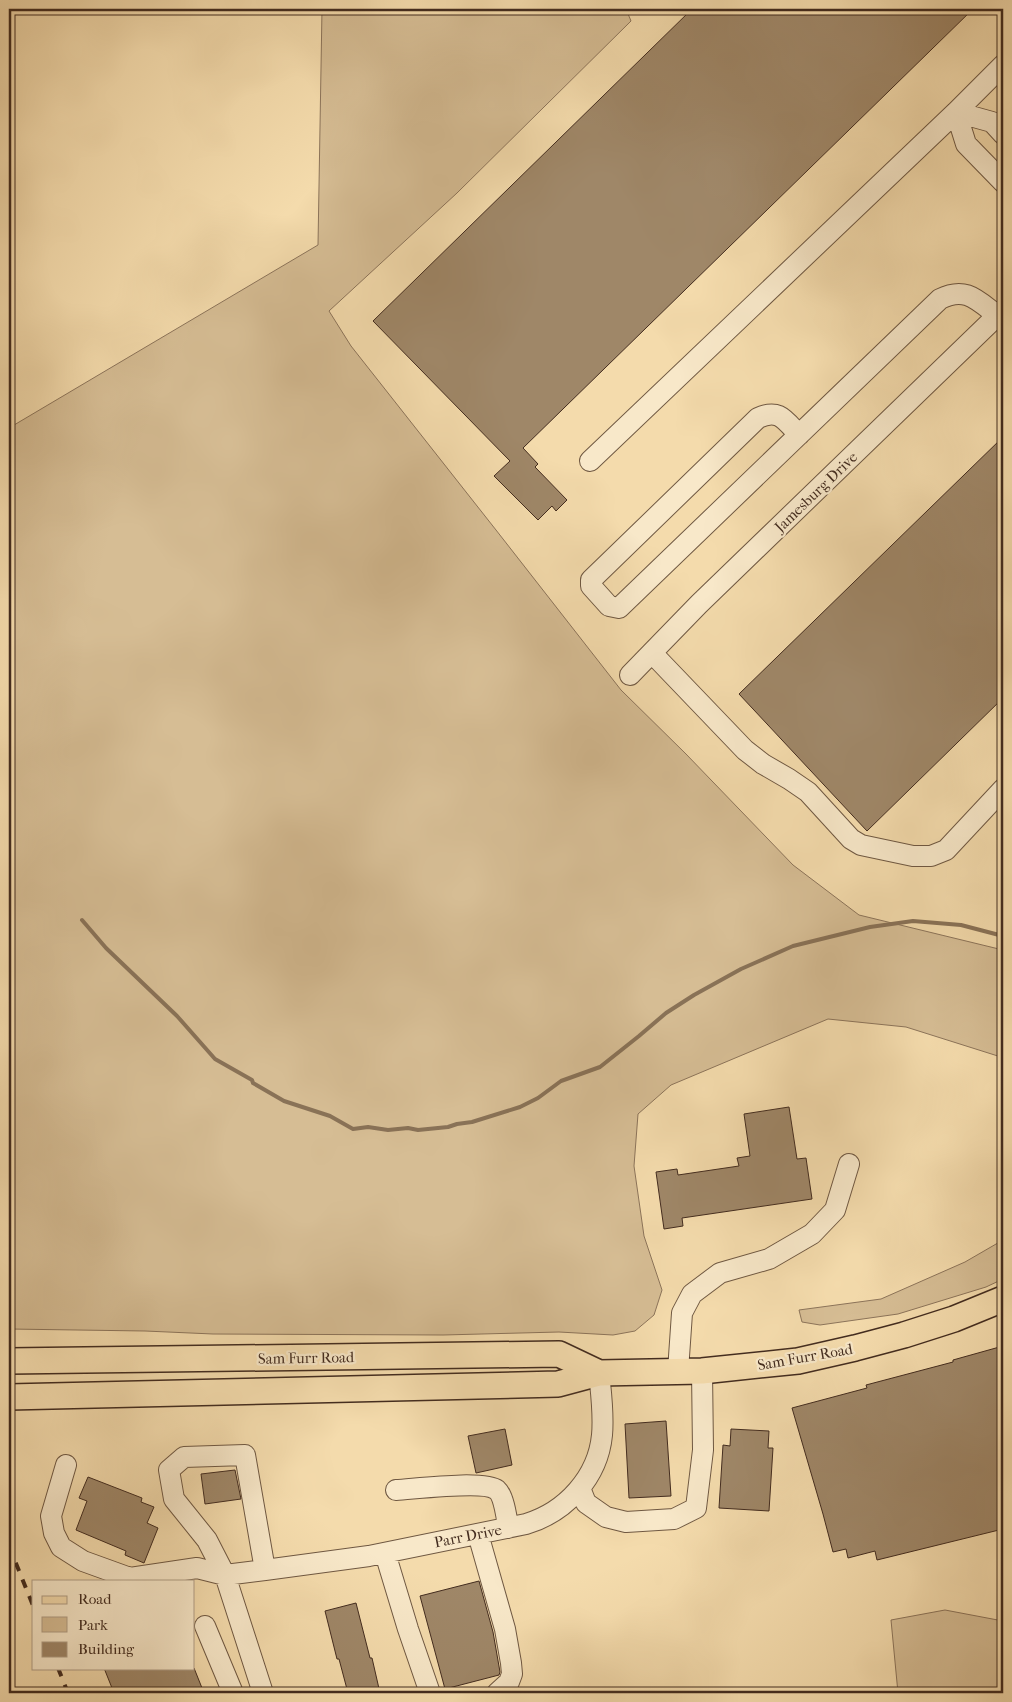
<svg xmlns="http://www.w3.org/2000/svg" width="1012" height="1702" font-family="'IM FELL French Canon',serif">
	<rect width="100%" height="100%" fill="#f4dbac"/>
	<filter id="stains"><feTurbulence type="fractalNoise" baseFrequency=".004" numOctaves="4"/><feColorMatrix values="0 0 0 0 .2 0 0 0 0 .09 0 0 0 0 .02 0 0 0 .5 -.17"/></filter>
	<radialGradient id="worn" r=".72"><stop offset=".6" stop-color="#630" stop-opacity="0"/><stop offset="1" stop-color="#630" stop-opacity=".3"/></radialGradient>
	<!-- green -->
	<path fill="#d6bd94" stroke="#8c745a" d="M322 9H626L631 21 457 193 329 311 351 346 496 530 621 690 686 754 793 865 859 915 1003 950V1062L1001 1057 906 1027 828 1019 671 1085 638 1114 634 1166 644 1236 662 1290 654 1315 635 1331 613 1335 559 1332 443 1335 213 1334 145 1331 9 1329V428L318 245Z
		M1003 1240V1279L986 1287 898 1314 820 1325 802 1322 799 1310 881 1299 965 1262Z
		M945 1610 1003 1621V1693H898L891 1620Z"/>
	<g fill="none" stroke-linecap="round" stroke-linejoin="round">
		<!-- stream -->
		<path stroke="#897257" stroke-width="4" d="M82 920 106 948 177 1016 215 1059 252 1080 253 1083 284 1101 330 1116 353 1129 368 1127 388 1130 408 1128 418 1130 448 1127 457 1124 472 1122 520 1107 538 1098 561 1081 600 1067 639 1036 666 1013 694 995 741 969 793 946 870 927 913 921 961 925 1003 936"/>
	</g>
	<!-- building -->
	<path fill="#9f8768" stroke="#432c1f" d="M692 9H973L523 448 538 464 535 467 567 500 556 511 552 506 538 520 494 476 510 461 373 321Z
		M1003 437V698L867 831 739 694Z
		M789 1107 797 1159 806 1158 812 1199 682 1218 683 1226 664 1229 656 1172 677 1169 678 1175 739 1166 737 1158 750 1156 744 1114Z
		M1003 1346V1529L877 1560 875 1551 848 1558 846 1549 833 1552 823 1514 792 1408 867 1388 866 1385 953 1362V1360Z
		M666 1421 671 1496 629 1498 625 1424Z
		M505 1429 512 1465 476 1473 468 1436Z
		M731 1429 769 1431 768 1448H773L769 1511 719 1508 723 1445 730 1446Z
		M235 1470 241 1499 205 1504 201 1474Z
		M88 1477 142 1498 141 1502 154 1507 147 1523 158 1528 144 1563 125 1555 126 1551 76 1530 87 1501 79 1498Z
		M479 1581 493 1632 500 1672 499 1675 445 1689 420 1596Z
		M356 1603 370 1658H372L380 1693H348L339 1659H337L325 1611Z
		M104 1668H194L204 1693H114Z"/>
	<g fill="none" stroke-linecap="round" stroke-linejoin="round">
		<defs>
			<path id="minor" d="M1003 134 992 122 956 112 966 144 1003 182
				M799 435C785 420 779 408 758 418L591 580V586L609 606 619 608 940 299C966 286 977 300 998 316
				M590 461 956 112 1003 65
				M652 653 745 750 763 764 789 779 808 792 851 839 861 845 913 856H931L946 850 1003 789
				M630 675 699 604 1003 310
				M678 1371 682 1313 692 1294 720 1273 769 1259 812 1234 835 1210 849 1164
				M66 1465 51 1516 54 1533 61 1547 83 1561 130 1578 197 1568 225 1575 265 1570 369 1556 526 1524C566 1512 598 1477 602 1435 604 1414 601 1393 599 1373
				M580 1488 586 1503 606 1517 626 1522 674 1519 696 1508 703 1450 702 1371
				M396 1490C415 1489 484 1480 497 1490 504 1496 507 1519 508 1528
				M478 1534 505 1629 511 1663 512 1674 509 1682 497 1693
				M385 1553 408 1629 430 1693
				M205 1626 233 1693
				M263 1693 225 1575 207 1540 174 1499 169 1470 184 1457 245 1455 265 1570"/>
			<path id="major" d="M9 1361 559 1354 599 1373
				M9 1397 558 1384 599 1373 702 1371 798 1361 855 1348 904 1335 954 1319 1003 1299"/>
		</defs>
		<!-- minor casing -->
		<use href="#minor" stroke="#6f5842" stroke-width="22"/>
		<!-- major casing -->
		<use href="#major" stroke="#432c1f" stroke-width="28"/>
		<!-- minor -->
		<use href="#minor" stroke="#f8e8c9" stroke-width="20"/>
		<!-- major -->
		<use href="#major" stroke="#f4dbac" stroke-width="25"/>
		<!-- rail -->
		<path stroke="#432c1f" stroke-width="4" stroke-dasharray="9 9" stroke-linecap="butt" d="M9 1546 34 1608
			M58 1668 68 1693"/>
	</g>
	<g text-anchor="middle" dominant-baseline="central" stroke-width="4.5" stroke-linejoin="round" paint-order="stroke">
		<!-- street labels -->
		<g font-size="15" fill="#432c1f" stroke="#f8e8c9">
			<text transform="translate(816 492) rotate(-44)">Jamesburg Drive</text>
			<text transform="translate(805 1357) rotate(-10)">Sam Furr Road</text>
			<text transform="translate(306 1358) rotate(-1)">Sam Furr Road</text>
			<text transform="translate(468 1536) rotate(-11)">Parr Drive</text>
		</g>
	</g>
	<!-- margin -->
	<rect width="1012" height="1702" fill="none" stroke="#f4dbac" stroke-width="30"/>
	<rect x="10" y="10" width="992" height="1682" fill="none" stroke="#432c1f" stroke-width="2.5"/>
	<rect x="15" y="15" width="982" height="1672" fill="none" stroke="#432c1f"/>
	<!-- legend -->
	<rect x="32" y="1580" width="162" height="90" fill="#f8e8c9" stroke="#b09d85"/>
	<rect x="42" y="1596" width="25" height="8" fill="#f4dbac" stroke="#b09d85"/>
	<text x="78" y="1604" font-size="15" fill="#432c1f">Road</text>
	<rect x="42" y="1617" width="25" height="15" fill="#d6bd94" stroke="#b09d85"/>
	<text x="78" y="1630" font-size="15" fill="#432c1f">Park</text>
	<rect x="42" y="1642" width="25" height="15" fill="#9f8768" stroke="#b09d85"/>
	<text x="78" y="1654" font-size="15" fill="#432c1f">Building</text>
	<rect width="100%" height="100%" filter="url(#stains)"/>
	<rect width="100%" height="100%" fill="url(#worn)"/>
</svg>
